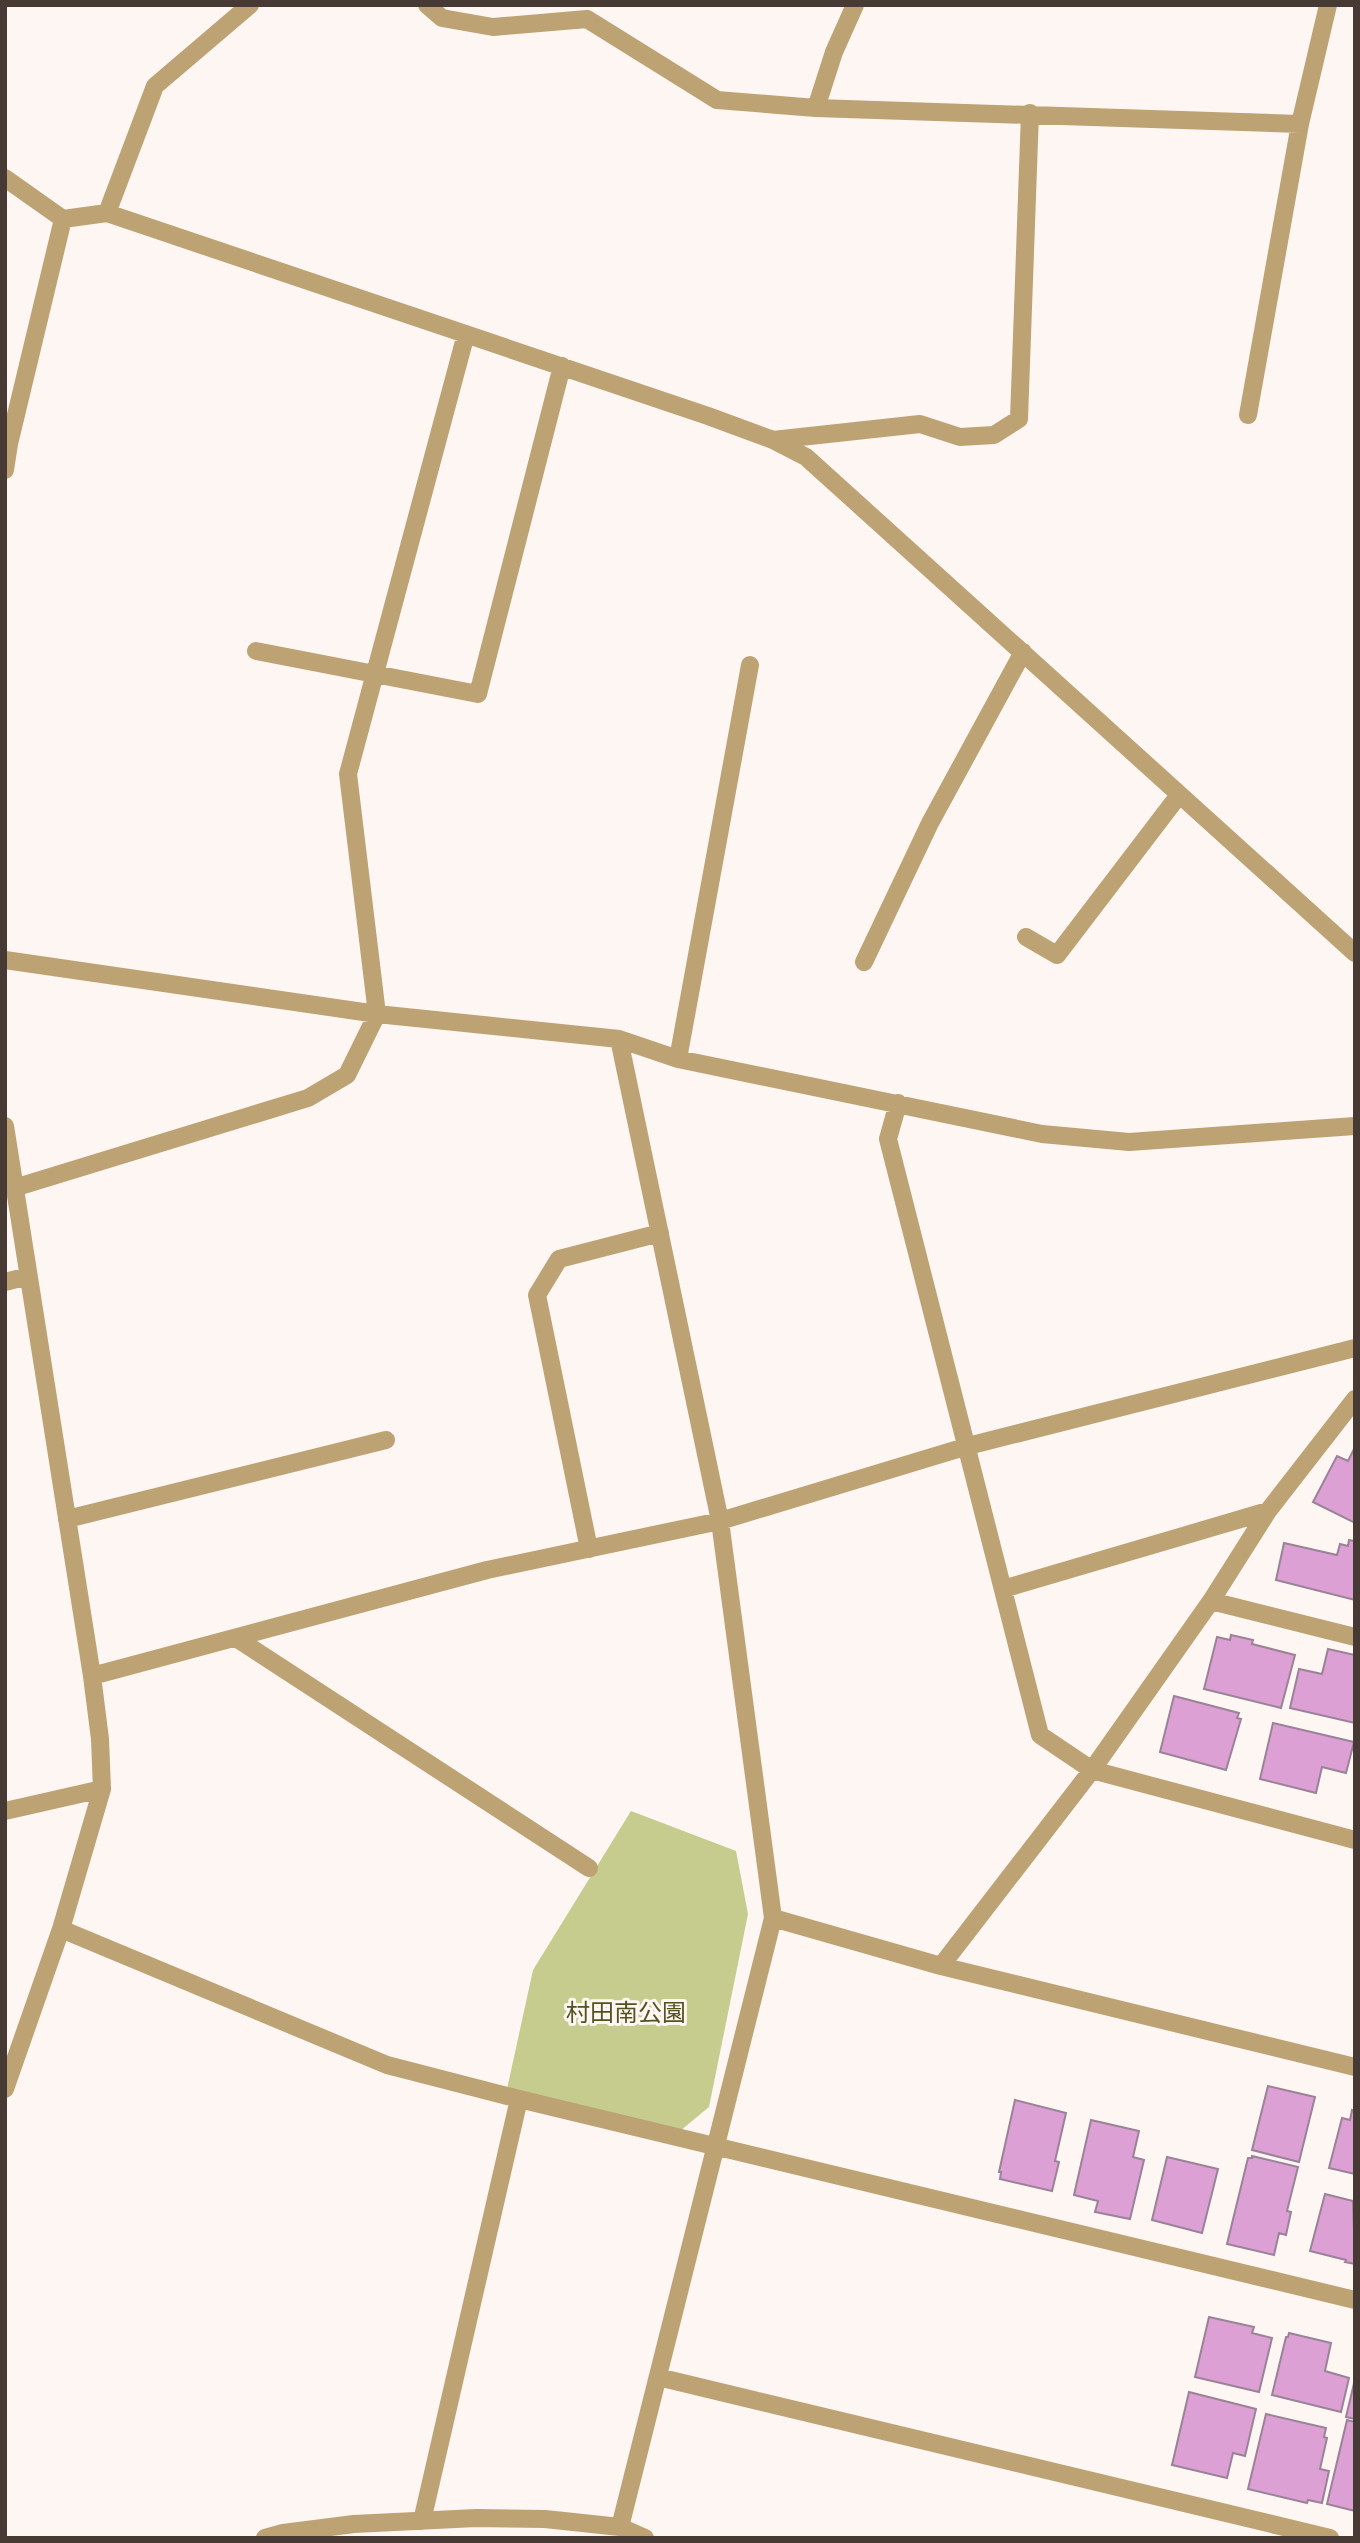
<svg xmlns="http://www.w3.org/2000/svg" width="1360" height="2543" font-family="'Asap Condensed','Noto Sans JP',sans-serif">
	<rect width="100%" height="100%" fill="#fdf6f3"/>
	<!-- green -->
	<path fill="#c5cc8d" d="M631 1811 736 1851 748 1914 709 2107 680 2131 507 2089 533 1970Z"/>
	<!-- building -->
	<path fill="#dca0d4" stroke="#9a8297" stroke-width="2" d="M1355 1447V1523L1313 1502 1337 1456 1348 1461Z
		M1349 1540 1355 1541V1600L1276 1580 1284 1543 1337 1555 1340 1544 1348 1546Z
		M1231 1635 1253 1640 1252 1644 1295 1655 1281 1708 1204 1689 1217 1637 1230 1640Z
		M1328 1649 1355 1655V1723L1290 1708 1299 1669 1322 1674Z
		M1174 1696 1239 1713 1237 1718 1241 1719 1226 1770 1160 1752Z
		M1273 1723 1354 1742 1346 1773 1322 1767 1316 1793 1260 1779Z
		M1268 2086 1315 2097 1299 2162 1252 2150Z
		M1015 2100 1066 2113 1055 2161 1059 2162 1052 2191 1000 2179 1001 2172H999Z
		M1352 2110 1355 2111V2174L1329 2168 1342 2118 1350 2120Z
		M1091 2120 1139 2131 1133 2157 1144 2160 1130 2219 1095 2212 1098 2201 1074 2195Z
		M1252 2156 1298 2167 1287 2211 1291 2212 1286 2235 1279 2233 1274 2255 1227 2244 1248 2158H1252Z
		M1167 2157 1218 2169 1202 2233 1152 2220Z
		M1325 2194 1353 2201 1355 2264 1345 2262 1346 2260 1310 2251Z
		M1209 2317 1254 2327 1252 2333 1272 2338 1259 2392 1195 2377Z
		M1289 2333 1331 2343 1325 2371 1349 2378 1341 2412 1272 2395 1286 2337H1288Z
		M1355 2379V2419L1346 2417Z
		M1189 2392 1256 2409 1245 2456 1233 2453 1227 2478 1172 2465Z
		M1266 2414 1326 2428 1324 2437 1327 2438 1320 2469 1329 2471 1322 2503 1308 2500 1307 2503 1248 2489Z
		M1347 2420 1355 2422V2511L1327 2504Z"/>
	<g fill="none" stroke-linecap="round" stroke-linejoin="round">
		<!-- minor -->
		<path stroke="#bda273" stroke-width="18" d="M427 5 442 18 493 27 587 19 717 100 816 108 1300 124
			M816 108 834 52 855 5
			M5 178 63 219 107 213 708 416 773 440 806 457 1355 953
			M107 213 155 86 250 5
			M1248 415 1300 124 1328 5
			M773 440 920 424 960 437 994 435 1019 419 1030 113
			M5 470 9 444 63 219
			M256 651 478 694 562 366
			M1026 937 1057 955 1179 795
			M5 960 377 1014 619 1039 678 1059 1042 1134 1129 1142 1355 1126
			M864 962 930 823 1023 652
			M619 1039 720 1521 773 1918 620 2527
			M678 1059 750 665
			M898 1103 888 1139 1040 1735 1092 1770 1355 1840
			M5 1126 92 1676 100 1739 102 1789 61 1929 5 2089
			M14 1188 308 1098 347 1075 377 1014 348 774 466 334
			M5 1282 28 1276
			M67 1519 386 1440
			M589 1549 537 1295 559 1259 660 1233
			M1003 1589 1268 1511
			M1211 1601 1355 1637
			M236 1638 589 1868
			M92 1676 487 1570 720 1521 968 1446 1355 1348
			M5 1811 102 1789
			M773 1918 941 1966 1355 2067
			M61 1929 387 2065 519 2099 1355 2300
			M941 1966 1092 1770 1211 1601 1268 1511 1355 1399
			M658 2377 1330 2538
			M422 2521 519 2099
			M265 2538 283 2533 354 2524 476 2518 545 2519 620 2527 645 2538"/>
	</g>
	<g text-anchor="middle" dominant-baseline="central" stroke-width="6" stroke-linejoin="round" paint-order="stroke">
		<!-- park labels -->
		<g font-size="24" fill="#50541e" stroke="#fdf6f3">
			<text x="626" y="2012">村田南公園</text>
		</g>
	</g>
	<!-- border -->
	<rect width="1360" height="2543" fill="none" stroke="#473a34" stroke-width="14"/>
</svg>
